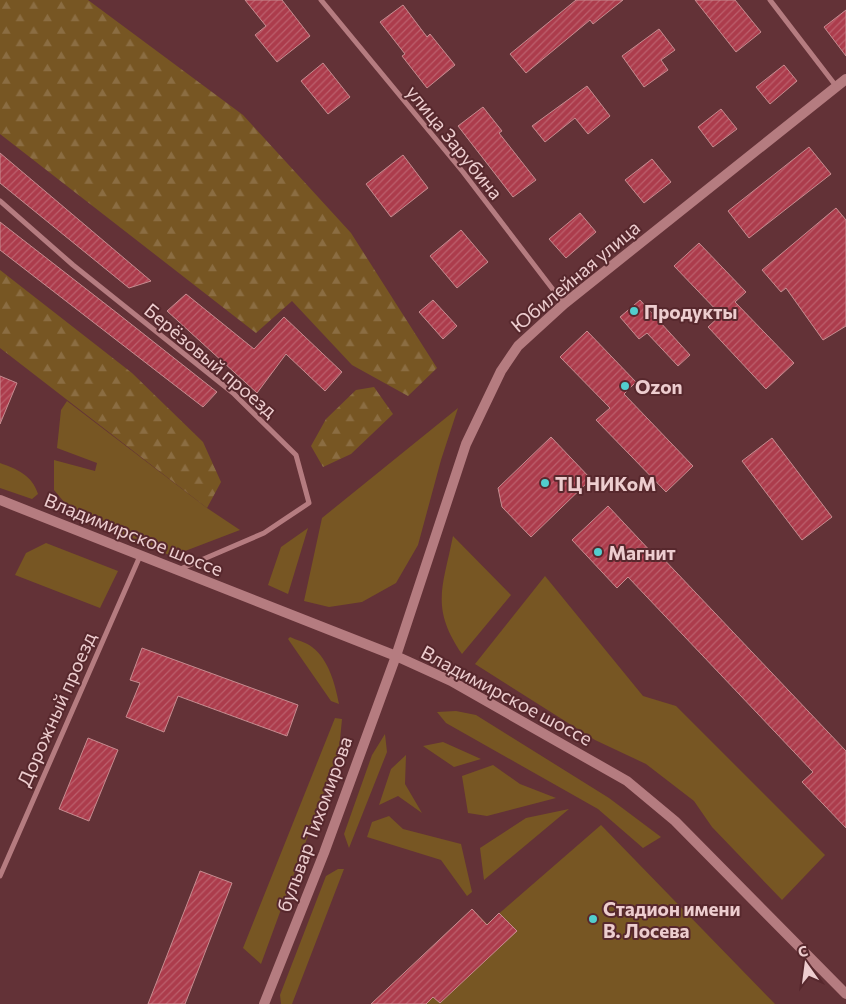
<svg xmlns="http://www.w3.org/2000/svg" width="846" height="1004" font-family="Commissioner,sans-serif">
	<defs>
		<pattern id="forest-firs" width="22" height="20" patternUnits="userSpaceOnUse" patternTransform="scale(1.25)"><rect width="22" height="20" fill="#775623"/><path d="M5 1l3.5 6h-7zM16 11l3.5 6h-7z" fill="#8b6d42"/></pattern>
		<pattern id="building-hatch" width="6" height="6" patternUnits="userSpaceOnUse" patternTransform="scale(1.25)"><rect width="6" height="6" fill="#ac3c4c"/><path d="M-1 1l2-2M0 6l6-6M5 7l2-2" fill="none" stroke="#bc606d"/></pattern>
	</defs>
	<rect width="100%" height="100%" fill="#633237"/>
	<!-- grass -->
	<path fill="#775623" d="M67 401 207 508 240 530 172 556 80 521 54 490V460L95 471 97 463 57 448 61 410Z
		M458 408 441 460 418 545 396 583 362 602 329 607 304 601 322 518Z
		M0 463C17 469 32 475 38 494L32 499 0 488Z
		M308 528 288 594 268 585 281 547Z
		M453 536 511 595 462 654C430 607 443 587 453 536Z
		M46 543 118 571 100 608 15 575 26 553Z
		M545 576 643 696 676 706 825 855 782 900 712 827 694 801 646 764 595 740 475 664Z
		M290 637C296 640 306 642 312 647 329 660 335 684 339 704L331 701 288 639Z
		M456 711 476 715 609 798 661 837 643 848 598 809 446 723 437 712Z
		M335 718 342 719 339 751 261 964 243 948Z
		M385 734 387 752 349 848 344 834 372 755Z
		M443 742 481 759 454 767 423 746Z
		M406 755 405 784 422 813 398 796 379 805 391 769Z
		M493 765 520 784 556 798 487 816 468 813 462 776Z
		M569 809 484 880 480 848 526 818Z
		M389 816 403 829 461 844 472 892 467 896 441 860 367 837 372 822Z
		M601 825 775 1004H371L472 909 487 924Z
		M338 869H344L292 1004H281L280 995 326 876Z"/>
	<!-- forest -->
	<path fill="url(#forest-firs)" d="M0 0H88L243 115 351 233 437 368 408 396 352 365 292 301 256 333 0 134Z
		M0 270 132 373 203 442 221 482 207 508 0 348Z
		M374 387 393 414 351 454 323 467 311 446 326 419 356 390Z"/>
	<!-- building -->
	<path fill="url(#building-hatch)" stroke="#c68c90" d="M245 0H282L310 36 277 62 255 35 266 26Z
		M576 0H623L593 24 590 20 526 73 510 54Z
		M695 0H735L761 32 736 52Z
		M403 5 427 37 430 34 455 65 427 88 402 56 405 54 380 22Z
		M846 10V56L824 27Z
		M659 29 675 50 661 60 668 70 644 87 622 56Z
		M323 63 350 97 328 114 301 81Z
		M784 65 797 81 770 104 756 87Z
		M587 86 610 116 588 134 575 118 545 142 532 126Z
		M483 107 502 131 499 133 536 180 513 197 458 126Z
		M721 109 737 129 713 147 698 127Z
		M809 147 831 174 749 238 728 211Z
		M0 153 151 281 129 288 0 183Z
		M403 155 428 188 391 217 366 184Z
		M652 159 671 182 644 203 625 180Z
		M836 208 846 220V326L823 340 786 288 781 292 762 270Z
		M580 213 596 232 566 258 549 239Z
		M0 222 117 313 217 392 203 407 0 250Z
		M461 230 488 262 457 288 430 256Z
		M699 243 746 292 735 302 794 363 766 389 708 327 721 315 674 266Z
		M186 294 254 349 284 317 342 372 325 391 286 354 257 393 167 311Z
		M433 300 457 326 443 339 419 312Z
		M640 300 690 355 678 366 647 333 639 339 620 317Z
		M587 331 636 382 624 394 693 466 666 492 596 420 610 408 560 357Z
		M0 376 17 383 0 424Z
		M551 437 591 479 531 537 502 507 498 488Z
		M772 438 832 517 802 540 742 461Z
		M608 506 654 555 657 552 846 751V828L802 782 813 772 628 577 617 588 572 540Z
		M142 648 298 705 287 736 178 696 164 732 126 717 140 683 130 680Z
		M88 738 118 750 89 821 59 809Z
		M200 871 232 883 185 1004H148Z
		M472 909 487 925 499 913 517 931 440 1003 433 997 426 1004H371Z"/>
	<g fill="none" stroke-linecap="round" stroke-linejoin="round">
		<!-- street -->
		<path stroke="#b57c80" stroke-width="5" d="M321 0 463 172 564 304
			M770 0 836 86
			M0 201 73 265 233 393 296 455 309 503 264 533 178 570
			M0 876 140 556"/>
		<!-- secondary -->
		<path stroke="#b57c80" stroke-width="10" d="M0 500 396 656 451 681 627 781 675 821 846 994
			M264 1004 324 853 396 656 466 444 501 371 518 346 564 304 846 79"/>
	</g>
	<!-- markers -->
	<g fill="#52cdcd" stroke="#57282d" stroke-width="2">
		<circle cx="634" cy="311" r="5"/>
		<circle cx="625" cy="386" r="5"/>
		<circle cx="545" cy="483" r="5"/>
		<circle cx="598" cy="552" r="5"/>
		<circle cx="593" cy="919" r="5"/>
	</g>
	<g text-anchor="middle" dominant-baseline="central" stroke-width="4" stroke-linejoin="round" paint-order="stroke">
		<!-- street labels -->
		<g font-size="19" fill="#edcdcf" stroke="#57282d">
			<text transform="translate(455 142) rotate(51)">улица Зарубина</text>
			<text transform="translate(575 276) rotate(-40)">Юбилейная улица</text>
			<text transform="translate(211 360) rotate(40)">Берёзовый проезд</text>
			<text transform="translate(134 534) rotate(22)">Владимирское шоссе</text>
			<text transform="translate(507 695) rotate(28)">Владимирское шоссе</text>
			<text transform="translate(56 709) rotate(-66)">Дорожный проезд</text>
			<text transform="translate(314 824) rotate(-70)">бульвар Тихомирова</text>
		</g>
		<!-- poi labels -->
		<g font-size="19" font-weight="bold" fill="#edcdcf" stroke="#57282d" text-anchor="start">
			<text x="644" y="311">Продукты</text>
			<text x="635" y="386">Ozon</text>
			<text x="555" y="483">ТЦ НИКоМ</text>
			<text x="608" y="552">Магнит</text>
			<text x="603" y="908">Стадион имени<tspan x="603" dy="22">В. Лосева</tspan></text>
		</g>
	</g>
	<!-- north arrow -->
	<g transform="translate(806 964) rotate(346)" stroke="#57282d" stroke-width="4" paint-order="stroke">
	<path d="M0-4L9 19L0 12L-9 19Z" fill="#edcdcf"/>
	<text y="-8" font-size="14" font-weight="bold" text-anchor="middle" fill="#edcdcf">С</text>
	</g>
</svg>
